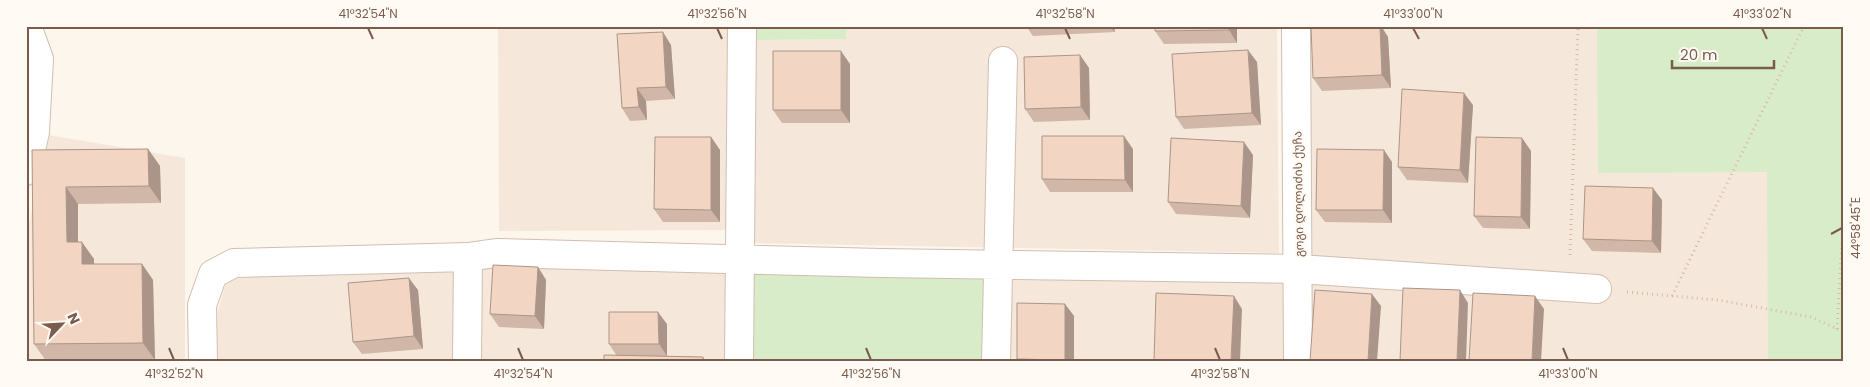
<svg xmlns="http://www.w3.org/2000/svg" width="1870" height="387" font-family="Poppins,'Noto Sans Georgian',sans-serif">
	<rect width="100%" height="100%" fill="#fdf6ec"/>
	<!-- residential -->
	<path fill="#f5e8da" d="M297 26H733L734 230 499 231 498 28H297Z
		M847 26H1277L1279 253 749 243 753 40 846 39Z
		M1306 26H1844V361H1304Z
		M48 135 185 158V361H26V239Z
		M468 257 739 258V361H467Z
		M998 264 1299 269 1298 361H996Z
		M455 269 453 361H216L218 310 228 276Z"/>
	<!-- green -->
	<path fill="#d8ecc9" d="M753 26H847L846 39 753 40Z
		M1597 26H1844V361H1768L1767 172 1598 173Z
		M739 258 998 264 996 361H739Z"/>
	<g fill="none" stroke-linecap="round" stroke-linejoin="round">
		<defs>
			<path id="minor" d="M1296 26 1298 361
				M26 171 35 132 39 59 27 26
				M203 361 202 305 213 274 234 263 468 257 496 253 881 263 1299 269 1597 289
				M467 361 468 257
				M739 361 742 26
				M996 361 1003 61"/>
		</defs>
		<!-- minor casing -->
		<use href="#minor" stroke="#d1beb0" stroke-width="30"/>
		<!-- path -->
		<path stroke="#d9b8a5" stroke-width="3" stroke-dasharray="1 4" stroke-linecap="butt" d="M1570 255 1578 26
			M1627 292 1718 300 1811 317 1844 332
			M1672 296 1804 26
			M1837 329 1844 207"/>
		<!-- minor -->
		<use href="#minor" stroke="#fff" stroke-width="28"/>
	</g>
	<!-- wall -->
	<path fill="#d1b7a8" d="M1026 26H1114L1115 32 1033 36Z
		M1237 26V43L1164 44 1155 31Z
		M1334 26H1381L1388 37 1391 88 1322 91 1313 78Z
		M671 45 675 99 646 101 647 120 630 121 622 108Z
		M1080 55 1089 68 1090 120 1034 122 1025 109Z
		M1257 62 1261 125 1184 129 1176 117Z
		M850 64V123H782L773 110Z
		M1473 105 1468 183 1407 180 1398 167Z
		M711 137 720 150V222H663L654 209Z
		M1522 138 1531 151 1530 229 1483 228 1474 216Z
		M148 149 160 166 161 203 78 204V242L94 259V264H142L153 280 155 360 46 361 34 344 32 150Z
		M1133 149V192H1050L1042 179Z
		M1253 155 1250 218 1176 214 1168 202Z
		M1392 162V223L1325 222 1316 210Z
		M1662 200 1661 253 1592 251 1583 239Z
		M538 267 546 280 544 329 499 327 490 314Z
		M418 290 423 349 362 354 353 342Z
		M1065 304 1074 316V361H1018L1017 359Z
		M667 324V356L703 357 706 361H604L617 356 609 344Z"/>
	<!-- shaded-wall -->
	<path fill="#aa9588" d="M1110 26H1114L1115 32Z
		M1229 26H1237V43L1229 30Z
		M1380 26H1381L1388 37 1391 88 1382 75Z
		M663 32 671 45 675 99 666 87Z
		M1248 50 1257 62 1261 125 1252 113Z
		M841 51 850 64V123L841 110Z
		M1080 55 1089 68 1090 120 1081 107Z
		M637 88 646 101 647 120 639 107Z
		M1464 93 1473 105 1468 183 1460 170Z
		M1124 136 1133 149V192L1125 180Z
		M711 137 720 150V222L711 210Z
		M1522 138 1531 151 1530 229 1521 217Z
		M1244 142 1253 155 1250 218 1241 206Z
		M148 149 160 166 161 203 149 186Z
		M1384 150 1392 162V223L1383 210Z
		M66 187 78 204V259L67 242Z
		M1653 188 1662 200 1661 253 1652 241Z
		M82 242 94 259V281L82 264Z
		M142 264 153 280 155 360 143 343Z
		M538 267 546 280 544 329 535 316Z
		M409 278 418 290 423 349 414 336Z
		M1460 290 1468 303 1466 361H1457Z
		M1372 294 1381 306 1377 361H1368Z
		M1234 296 1242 309 1240 361H1231Z
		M1535 296 1544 309 1541 361H1532Z
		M1065 304 1074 316V361H1066L1065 360Z
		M658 312 667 324V356L659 344Z"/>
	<!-- building -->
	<path fill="#f3d5c3" stroke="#aa9588" d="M1155 26H1229V30L1155 31Z
		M1334 26H1380L1382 75 1313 78 1311 27Z
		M663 32 666 87 637 88 639 107 622 108 617 34Z
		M1248 50 1252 113 1176 117 1172 54Z
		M773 51H841V110H773Z
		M1080 55 1081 107 1025 109 1024 57Z
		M1402 89 1464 93 1460 170 1398 167Z
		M1042 136H1124L1125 180 1042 179Z
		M655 137H711V210L654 209Z
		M1476 137 1522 138 1521 217 1474 216Z
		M1171 138 1244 142 1241 206 1168 202Z
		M148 149 149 186 66 187 67 242H82V264H142L143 343 34 344 32 150Z
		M1317 149 1384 150 1383 210H1316Z
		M1585 186 1653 188 1652 241 1583 239Z
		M493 265 538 267 535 316 490 314Z
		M409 278 414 336 353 342 348 283Z
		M1403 288 1460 290 1457 361H1400Z
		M1315 290 1372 294 1368 361H1310Z
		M1156 293 1234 296 1231 361H1154Z
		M1473 293 1535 296 1532 361H1469Z
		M1017 303 1065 304V360L1017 359Z
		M609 312H658L659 344H609Z
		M604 355 703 357V361H604Z"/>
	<!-- ticks -->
	<path fill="none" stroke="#7a5c4d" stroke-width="2" d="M368 28 373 39M717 28 722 39M1065 28 1070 39M1413 28 1419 39M1762 28 1767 39M1831 234 1842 228M169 348 174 360M518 348 523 360M866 348 871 360M1215 348 1220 360M1563 348 1568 360"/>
	<g text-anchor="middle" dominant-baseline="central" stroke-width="4.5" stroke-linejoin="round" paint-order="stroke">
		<!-- street labels -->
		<g font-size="12" fill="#7a5c4d" stroke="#fffaf3">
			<text transform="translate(1298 194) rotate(-91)">გოგი დოლიძის ქუჩა</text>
		</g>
	</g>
	<!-- border -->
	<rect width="1870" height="387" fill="none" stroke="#fffaf3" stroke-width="55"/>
	<!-- north arrow -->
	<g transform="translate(62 324) rotate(65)" stroke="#fffaf3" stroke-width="4" paint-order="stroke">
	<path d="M0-4L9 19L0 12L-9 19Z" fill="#7a5c4d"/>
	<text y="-8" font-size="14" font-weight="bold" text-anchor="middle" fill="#7a5c4d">N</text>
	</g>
	<!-- scale -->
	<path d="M1672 60v8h102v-8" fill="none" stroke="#7a5c4d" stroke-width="2.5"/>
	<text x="1680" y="60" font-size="15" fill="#7a5c4d" stroke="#fffaf3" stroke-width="4" paint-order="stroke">20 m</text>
	<rect x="28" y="28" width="1814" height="332" fill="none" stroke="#7a5c4d" stroke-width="2"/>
	<g font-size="12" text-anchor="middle" fill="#7a5c4d">
		<text x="368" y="18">41°32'54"N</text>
		<text x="717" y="18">41°32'56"N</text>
		<text x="1065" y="18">41°32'58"N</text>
		<text x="1413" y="18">41°33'00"N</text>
		<text x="1762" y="18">41°33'02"N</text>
		<text transform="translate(1856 228) rotate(-90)" y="4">44°58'45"E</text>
		<text x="174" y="378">41°32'52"N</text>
		<text x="523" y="378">41°32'54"N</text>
		<text x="871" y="378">41°32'56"N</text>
		<text x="1220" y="378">41°32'58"N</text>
		<text x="1568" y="378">41°33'00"N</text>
	</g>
</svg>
